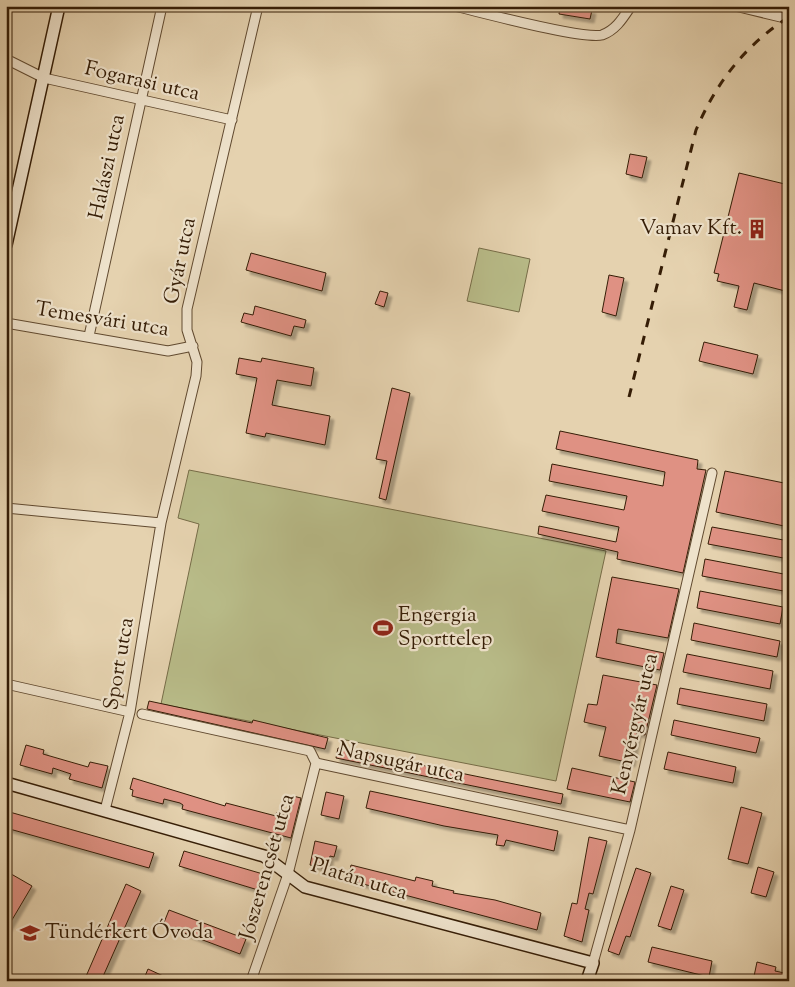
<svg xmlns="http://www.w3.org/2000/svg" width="795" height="987" font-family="'Sorts Mill Goudy',serif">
	<defs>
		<filter id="shadow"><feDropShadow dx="4" dy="4" stdDeviation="1" flood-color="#0004"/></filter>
	</defs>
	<rect width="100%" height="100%" fill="#e5d2af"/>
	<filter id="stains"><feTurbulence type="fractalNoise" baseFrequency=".004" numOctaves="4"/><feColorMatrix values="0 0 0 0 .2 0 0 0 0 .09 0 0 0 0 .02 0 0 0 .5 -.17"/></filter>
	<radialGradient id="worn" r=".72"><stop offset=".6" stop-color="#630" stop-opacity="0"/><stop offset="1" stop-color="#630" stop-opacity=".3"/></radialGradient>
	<!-- pitch -->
	<path fill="#b8bb88" stroke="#766c47" d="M479 248 530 259 519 312 467 301Z
		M189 470 606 551 556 781 161 704 199 524 178 518Z"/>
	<!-- building -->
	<path fill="#df9183" stroke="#351d06" filter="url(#shadow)" d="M560 6 592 10 590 19 559 14Z
		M630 154 647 157 642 178 626 174Z
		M739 173 789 185V292L754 283 747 310 734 307 739 286 717 281 719 274 714 273Z
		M251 253 326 273 322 291 246 270Z
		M609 275 624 278 616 316 602 312Z
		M380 291 388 293 384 307 375 304Z
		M255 306 306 320 304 328 294 326 291 336 241 322 244 313 253 315Z
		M704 342 758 355 753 374 699 361Z
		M239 358 261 362 262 358 314 368 311 386 277 380 272 405 330 416 325 445 266 433 265 437 246 433 257 378 236 374Z
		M392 388 410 393 386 500 379 498 387 461 376 459Z
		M560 431 698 460 697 469 706 470 683 573 617 559 618 552 538 534 539 526 616 542 619 527 542 511 546 495 624 510 627 496 549 481 552 464 663 486 665 472 556 449Z
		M725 471 789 484V527L716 512Z
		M712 527 789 541V559L708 544Z
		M705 559 789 575V592L702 576Z
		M612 577 679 589 668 638 618 629 616 643 664 653 660 670 596 657Z
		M700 591 783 607 780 624 697 608Z
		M694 623 780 641 777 657 691 640Z
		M687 654 773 671 770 689 683 672Z
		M603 675 657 685 645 735 637 733 631 763 599 756 606 727 584 722 588 704 597 705Z
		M680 688 767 704 764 721 677 704Z
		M149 701 252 723 253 720 328 738 325 749 147 709Z
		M674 720 760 738 756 753 671 735Z
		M26 745 44 750 43 754 88 767 90 762 108 766 102 788 69 779 71 774 53 768 52 774 20 765Z
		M338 748 563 794 561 804 336 758Z
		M668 752 736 767 733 783 664 769Z
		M572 768 635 782 630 802 567 789Z
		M133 778 225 806 226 803 276 816V813L288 816 293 796 301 798 291 838 182 809 183 805 180 803 164 799 163 804 132 796 133 790 130 789Z
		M370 791 558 831 554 851 506 840 504 846 496 845 498 835 444 826 366 808Z
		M326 792 344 796 339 819 321 815Z
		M741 807 762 813 748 864 728 859Z
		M6 811 154 853 149 868 6 828Z
		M589 837 607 841 593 894 589 893 585 909 589 910 582 942 564 936 572 903 577 904Z
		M315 841 337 846 334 857 330 856 327 869 310 865Z
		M184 851 263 874 258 890 179 866Z
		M351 865 415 881 416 877 433 881 432 886 454 891 453 893 495 900 541 913 537 930 348 880Z
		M758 867 774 872 766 897 751 893Z
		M636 868 651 873 630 937 626 936 619 955 608 951Z
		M6 871 32 886 6 930Z
		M126 884 141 891 101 981H84Z
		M671 886 684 890 671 930 658 926Z
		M169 910 246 939 240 954 163 925Z
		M652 947 712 961 709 977 648 962Z
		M757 962 776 967 775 971 789 974V981H753Z
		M148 969 174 981H143Z"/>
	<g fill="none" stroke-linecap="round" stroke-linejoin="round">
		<defs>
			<path id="street" d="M454 6C480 12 583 40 602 35 616 30 623 18 631 6
				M735 6 789 19
				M6 59 44 78 232 120
				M6 323 168 351 193 346
				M89 336 162 6
				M6 508 161 523
				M6 684 130 712
				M142 714 310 751 316 763 630 830
				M105 810 130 712 161 523 196 376 197 362 187 330V309L258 6
				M593 963 630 830 712 473
				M251 981 288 874 316 763"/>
			<path id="secondary" d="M6 245 59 6
				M6 783 264 856 305 887 593 963 587 981"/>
		</defs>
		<!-- street casing -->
		<use href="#street" stroke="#614a30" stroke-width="11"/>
		<!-- secondary casing -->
		<use href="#secondary" stroke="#351d06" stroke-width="14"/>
		<!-- street -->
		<use href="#street" stroke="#eee2cb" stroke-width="9"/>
		<!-- secondary -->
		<use href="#secondary" stroke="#eee2cb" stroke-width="11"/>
		<!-- rail -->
		<path stroke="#351d06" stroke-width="3" stroke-dasharray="9 9" stroke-linecap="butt" d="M629 397 696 130C716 83 745 45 789 17"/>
	</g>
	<!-- icons -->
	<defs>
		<symbol id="building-bare" viewBox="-9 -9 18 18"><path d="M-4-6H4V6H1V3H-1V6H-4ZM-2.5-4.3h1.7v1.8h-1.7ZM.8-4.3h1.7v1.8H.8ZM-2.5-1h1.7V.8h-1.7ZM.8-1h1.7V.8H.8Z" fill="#8f2418" stroke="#eee2cb" stroke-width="2.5" paint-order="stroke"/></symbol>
		<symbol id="stadium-bare" viewBox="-9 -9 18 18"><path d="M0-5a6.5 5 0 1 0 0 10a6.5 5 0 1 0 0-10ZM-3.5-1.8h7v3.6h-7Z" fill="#8f2418" stroke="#eee2cb" stroke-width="2.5" paint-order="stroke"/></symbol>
		<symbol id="school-bare" viewBox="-9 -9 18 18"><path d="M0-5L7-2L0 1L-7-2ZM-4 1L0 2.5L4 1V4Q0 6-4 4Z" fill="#8f2418" stroke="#eee2cb" stroke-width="2.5" paint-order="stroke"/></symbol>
	</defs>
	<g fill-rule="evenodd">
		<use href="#building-bare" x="743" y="215" width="28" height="28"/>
		<use href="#stadium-bare" x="369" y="614" width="28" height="28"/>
		<use href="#school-bare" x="16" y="919" width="28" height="28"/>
	</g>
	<g text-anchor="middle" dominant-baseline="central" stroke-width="4.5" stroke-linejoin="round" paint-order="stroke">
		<!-- street labels -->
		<g font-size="21" fill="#351d06" stroke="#eee2cb">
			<text transform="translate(142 82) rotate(13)">Fogarasi utca</text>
			<text transform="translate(108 167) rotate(-78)">Halászi utca</text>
			<text transform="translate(181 261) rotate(-78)">Gyár utca</text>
			<text transform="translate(102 320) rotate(9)">Temesvári utca</text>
			<text transform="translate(120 664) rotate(-80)">Sport utca</text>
			<text transform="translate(636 724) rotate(-77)">Kenyérgyár utca</text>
			<text transform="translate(401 763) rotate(12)">Napsugár utca</text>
			<text transform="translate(268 867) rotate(-74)">Jószerencsét utca</text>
			<text transform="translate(359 880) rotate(17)">Platán utca</text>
		</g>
		<!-- poi labels -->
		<g font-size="21" fill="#351d06" stroke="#eee2cb" text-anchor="start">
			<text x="742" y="229" text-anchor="end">Vamav Kft.</text>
			<text x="398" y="616">Engergia<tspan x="398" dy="24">Sporttelep</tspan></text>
			<text x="45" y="933">Tündérkert Óvoda</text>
		</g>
	</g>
	<!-- margin -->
	<rect width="795" height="987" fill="none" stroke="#e5d2af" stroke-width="25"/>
	<rect x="8" y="8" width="780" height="972" fill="none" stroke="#351d06" stroke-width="2.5"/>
	<rect x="12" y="12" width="770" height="962" fill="none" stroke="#351d06"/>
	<rect width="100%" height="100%" filter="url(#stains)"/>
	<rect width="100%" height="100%" fill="url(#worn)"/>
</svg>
